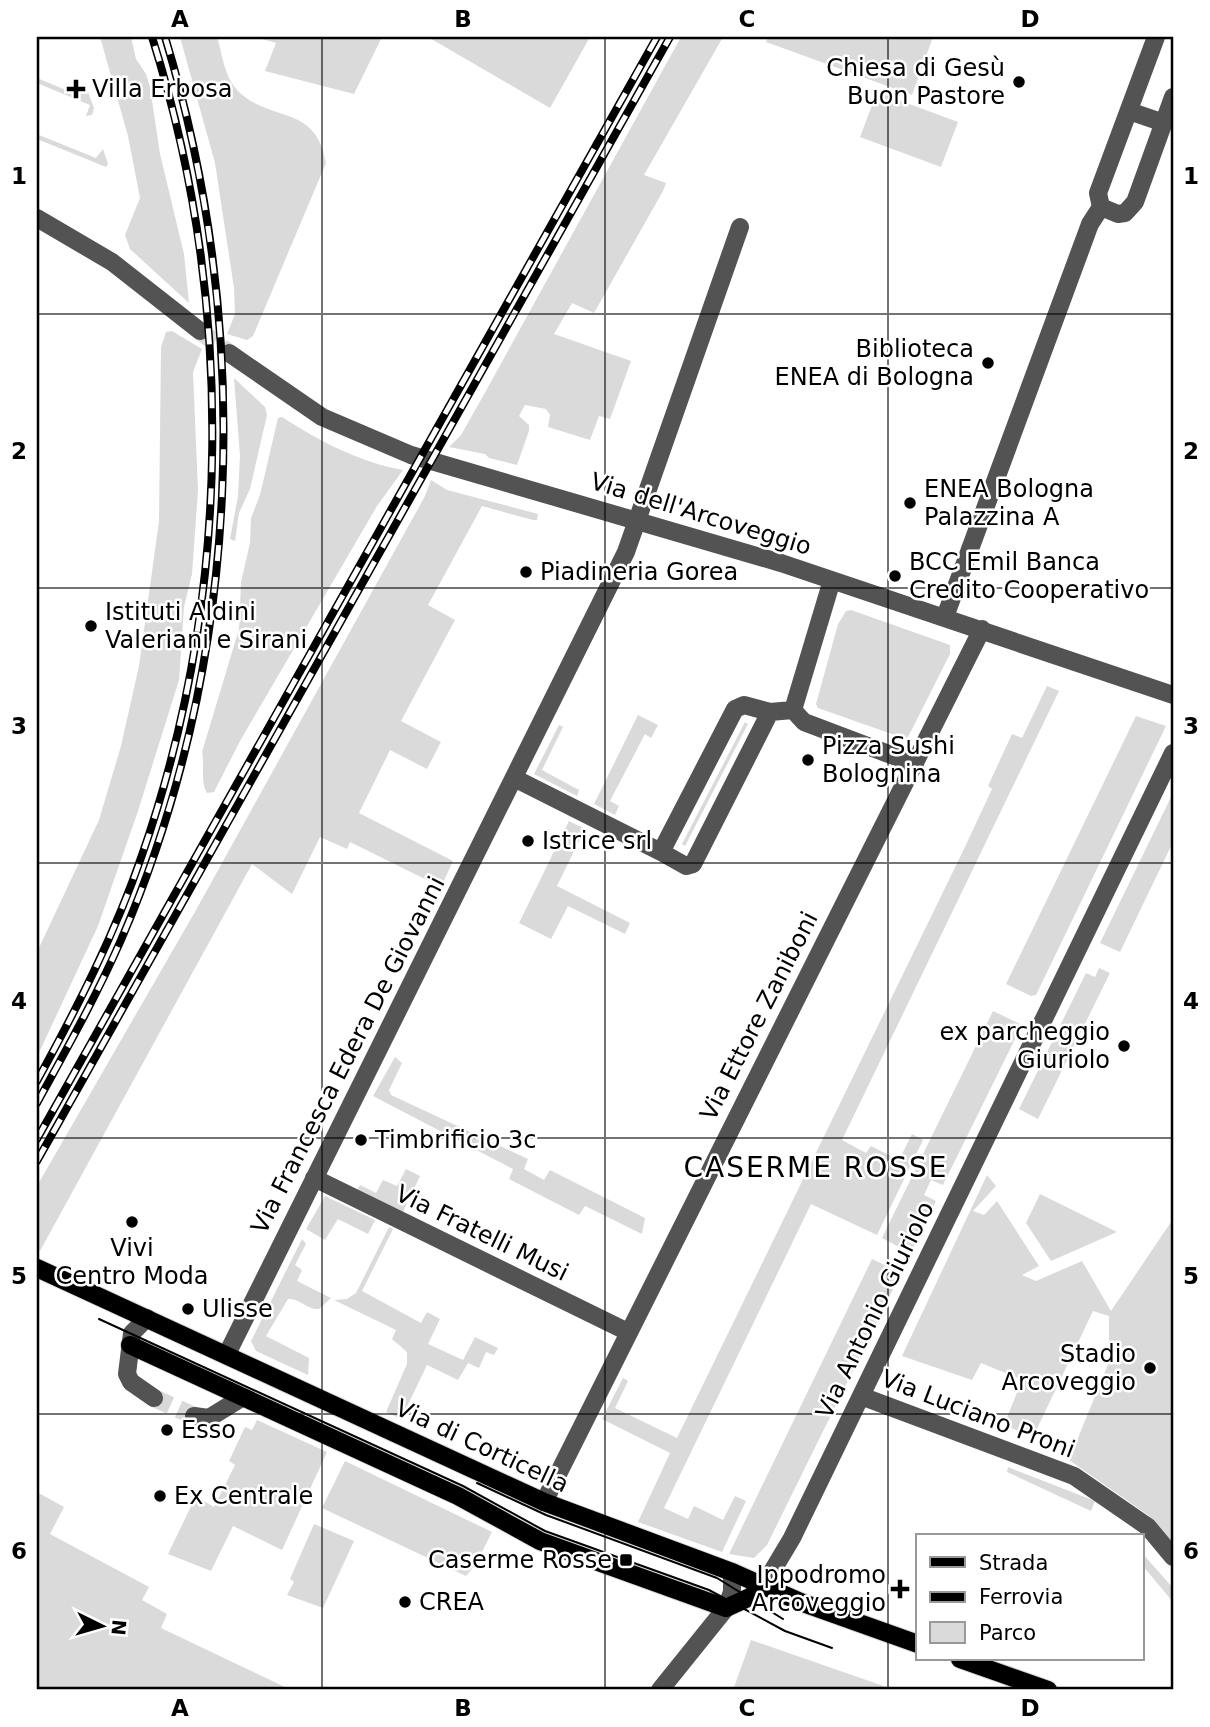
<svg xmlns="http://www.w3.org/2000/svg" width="1210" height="1727" font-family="'DejaVu Sans',sans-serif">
	<rect width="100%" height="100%" fill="#fff"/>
	<!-- green -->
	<path fill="#dadada" d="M100 37H131L136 59 146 74 150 87 160 154 184 254 189 303 130 249 125 235 140 198 128 136Z
		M180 37H217C223 56 224 77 239 92 272 123 316 104 326 163L253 336 247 340 227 334 235 314 234 288 215 163Z
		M255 37H382L354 94 265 71 276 43Z
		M428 37H590L550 108Z
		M681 37H723L644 175 666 183 663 191 594 313 572 303 554 334 631 361 610 419 599 416 590 440 548 427 550 415 546 409 525 405 519 416 529 425V431L517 465 489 458 485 454 449 447 461 435 482 398Z
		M768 37H933L912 95 766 42Z
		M37 78 78 95 85 84 94 108 92 115 86 116 90 105 37 83Z
		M877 92 958 122 941 167 860 137Z
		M39 135 96 158 103 149 108 164 106 167 37 139Z
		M172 331 202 349 193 372 198 490 192 574 184 607 179 680 138 811 98 926 37 1057V952L99 820 121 746 139 666 159 521 161 347 166 332Z
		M234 378 265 407 267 415 250 489 239 513 235 541 230 539 238 496 240 456Z
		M282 417C319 441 359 462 403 470L377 506 240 741 214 792 207 793C200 781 205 765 202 752L239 629 241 582 250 543 251 518 260 495 278 418Z
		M431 480 447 490 538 514 537 520H533L482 506 428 605 455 620 401 721 441 742 427 769 390 750 359 813 453 861 441 887 350 842 347 849 320 837 292 894 252 864 40 1251 37 1248V1186L196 910 425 496Z
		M851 610 950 645V654L908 737 903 738 818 708 816 704 838 624 846 611Z
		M1047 686 1059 691 842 1140 866 1153 871 1146 899 1160 912 1134 923 1140 877 1235 811 1204 664 1508 688 1519 694 1506 723 1520 735 1496 746 1501 722 1552 638 1522 670 1453 602 1419 623 1378 628 1381 615 1408 677 1438 964 849 992 789 988 786 1012 734 1022 738Z
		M638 715 658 725 651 738 645 734 610 801 619 806 615 815 594 804Z
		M1136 716 1166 726 1036 995 1031 996 1006 984Z
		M745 722 748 724 685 846 682 844Z
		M559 725 563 727 542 770 579 790 577 796 534 774Z
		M1173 793V842L1120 952 1100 943Z
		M569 821 585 829 557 886 630 923 625 934 568 906 551 939 519 923Z
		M1099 968 1110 973 1038 1119 1019 1109 1086 973 1095 977Z
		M993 1011 1022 1025 943 1185 931 1180 924 1195 936 1201 913 1248 907 1251 882 1238Z
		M395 1057 402 1063 389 1090 391 1095 528 1159 524 1169 544 1180 550 1170 645 1218 642 1234 585 1206 579 1215 509 1179 513 1169 373 1096Z
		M406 1169 420 1176 403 1212 357 1190 360 1185 376 1193 383 1180 397 1186Z
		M987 1175 996 1186 973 1211 984 1215 997 1201 1039 1266 1022 1275 1036 1281 1082 1261 1111 1311 1173 1219V1545L1148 1515 1069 1460 1109 1362V1316L1093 1311 1033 1437 1004 1425 1022 1380 981 1363 972 1380 902 1356Z
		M1040 1194 1117 1232 1051 1261 1026 1223Z
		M325 1196 375 1220 368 1234 338 1219 325 1240 306 1229Z
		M389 1227 393 1229 362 1291 421 1323 427 1312 440 1319 428 1344 463 1360 475 1337 498 1348 494 1355 486 1352 479 1368 468 1363 458 1380 427 1365 401 1419 386 1412 407 1364V1352L392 1339 396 1330 334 1300 347 1299 356 1293Z
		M302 1239 306 1244 295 1265 302 1270 297 1281 331 1298 319 1309C307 1310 300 1298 288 1299L266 1336 309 1358 308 1375 256 1351 251 1341Z
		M872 1259 901 1273 767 1545 754 1558 729 1554Z
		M257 1420 327 1452 282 1550 233 1526 211 1571 168 1554 196 1496 214 1507 235 1465 229 1461 245 1427 252 1430Z
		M345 1461 492 1532 476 1564 466 1576 322 1508Z
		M1008 1467 1095 1501 1091 1511 1007 1472Z
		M37 1492 64 1507 50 1534 149 1587 142 1600 167 1614 161 1628 291 1690H37Z
		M314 1524 354 1541 323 1608 287 1595 294 1582 290 1579Z
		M1142 1553 1173 1588V1602L1142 1565Z
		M751 1640 895 1690H733Z"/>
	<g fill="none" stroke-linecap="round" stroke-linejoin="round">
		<!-- minor-tunnel -->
		<path stroke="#d9d9d9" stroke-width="18" stroke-dasharray="18 9" stroke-linecap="butt" d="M200 331 229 353
			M154 1398 194 1416"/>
		<defs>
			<path id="major" d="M37 1268 544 1502 732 1572 803 1603 918 1644
				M130 1345 458 1496 540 1541 726 1608 750 1597 764 1585
				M960 1659 1048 1690"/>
		</defs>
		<!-- major casing -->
		<use href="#major" stroke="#dbdbdb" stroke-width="20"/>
		<!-- minor -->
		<path stroke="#535353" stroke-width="18" d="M1156 37 1098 193 1101 207 1118 214 1125 213 1135 202 1173 97
			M1129 111 1164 123
			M37 218 112 262 200 331
			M229 353 322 417 411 455 781 563 1173 695
			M945 617 1090 224 1101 207
			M793 710 832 580
			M793 710 804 722 915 764
			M514 778 661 852 735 709 744 705 770 712 793 710
			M661 852 686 866 693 864 770 712
			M314 1178 628 1332
			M147 1318 132 1333 127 1374 131 1382 154 1398
			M227 1354 626 552 740 227
			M861 1396 1074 1476 1148 1527 1173 1557
			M194 1416 209 1418 243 1397
			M544 1502 982 629
			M764 1585 792 1538 1173 753
			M660 1690 726 1608 732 1592V1572"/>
		<!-- major -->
		<use href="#major" stroke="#000" stroke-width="18"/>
		<!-- tram -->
		<path stroke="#000" stroke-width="2" d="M99 1319 463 1486 545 1531 709 1590 785 1631 832 1648
			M477 1483 546 1515 717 1578 783 1619"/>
		<defs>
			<path id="rail" d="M37 1081C77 1008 115 934 142 855 233 595 235 299 152 37
				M37 1103C66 1050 96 997 121 940 243 658 254 330 165 37
				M37 1139 657 37
				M37 1161 670 37"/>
		</defs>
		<!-- rail casing -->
		<use href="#rail" stroke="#000" stroke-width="8"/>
		<!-- rail -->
		<use href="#rail" stroke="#fff" stroke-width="5" stroke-dasharray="16" stroke-linecap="butt"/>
	</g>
	<!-- grid -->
	<path fill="none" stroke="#000" stroke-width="2" stroke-opacity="0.55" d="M322 37V1690M605 37V1690M888 37V1690M37 314H1173M37 588H1173M37 863H1173M37 1138H1173M37 1414H1173"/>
	<!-- markers -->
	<g fill="#000" stroke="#fff" stroke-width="2.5">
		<circle cx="1019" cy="82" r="7"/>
		<path d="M72.5 78.5h7v7h7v7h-7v7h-7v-7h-7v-7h7z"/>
		<circle cx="988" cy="363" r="7"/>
		<circle cx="910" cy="503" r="7"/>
		<circle cx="526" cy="572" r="7"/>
		<circle cx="895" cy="576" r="7"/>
		<circle cx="91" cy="626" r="7"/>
		<circle cx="808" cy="760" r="7"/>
		<circle cx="528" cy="841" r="7"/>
		<circle cx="1124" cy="1046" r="7"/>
		<circle cx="361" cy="1140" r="7"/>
		<circle cx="132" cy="1222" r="7"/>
		<circle cx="188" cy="1309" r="7"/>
		<circle cx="1150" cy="1368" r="7"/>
		<circle cx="167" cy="1430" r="7"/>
		<circle cx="160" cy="1496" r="7"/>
		<rect x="619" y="1553" width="14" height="14" rx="3.5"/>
		<path d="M896.5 1578.5h7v7h7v7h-7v7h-7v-7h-7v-7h7z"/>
		<circle cx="405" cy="1602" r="7"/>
	</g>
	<g text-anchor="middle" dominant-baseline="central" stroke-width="5" stroke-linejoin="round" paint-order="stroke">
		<!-- poi labels -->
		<g font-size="24" fill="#000" stroke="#fff" text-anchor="start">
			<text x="1005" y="68" text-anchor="end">Chiesa di Gesù<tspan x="1005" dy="28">Buon Pastore</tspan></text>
			<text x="92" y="89">Villa Erbosa</text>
			<text x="974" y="349" text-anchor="end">Biblioteca<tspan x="974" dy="28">ENEA di Bologna</tspan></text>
			<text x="924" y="489">ENEA Bologna<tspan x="924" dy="28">Palazzina A</tspan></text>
			<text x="909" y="562">BCC Emil Banca<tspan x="909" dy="28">Credito Cooperativo</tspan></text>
			<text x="540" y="572">Piadineria Gorea</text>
			<text x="105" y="612">Istituti Aldini<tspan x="105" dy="28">Valeriani e Sirani</tspan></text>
			<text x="822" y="746">Pizza Sushi<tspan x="822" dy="28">Bolognina</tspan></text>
			<text x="542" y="841">Istrice srl</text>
			<text x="1110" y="1032" text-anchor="end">ex parcheggio<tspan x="1110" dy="28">Giuriolo</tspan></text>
			<text x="375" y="1140">Timbrificio 3c</text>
			<text x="132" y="1248" text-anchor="middle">Vivi<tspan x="132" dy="28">Centro Moda</tspan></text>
			<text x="202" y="1309">Ulisse</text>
			<text x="1136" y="1354" text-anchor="end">Stadio<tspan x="1136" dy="28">Arcoveggio</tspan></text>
			<text x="181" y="1430">Esso</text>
			<text x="174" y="1496">Ex Centrale</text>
			<text x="612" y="1560" text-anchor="end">Caserme Rosse</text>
			<text x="886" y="1575" text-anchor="end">Ippodromo<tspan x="886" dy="28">Arcoveggio</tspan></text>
			<text x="419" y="1602">CREA</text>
		</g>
		<!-- street labels -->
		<g font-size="24" fill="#000" stroke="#fff">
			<text transform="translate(701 514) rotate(17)">Via dell'Arcoveggio</text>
			<text transform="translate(759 1016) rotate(-63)">Via Ettore Zaniboni</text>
			<text transform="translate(348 1055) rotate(-63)">Via Francesca Edera De Giovanni</text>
			<text transform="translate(482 1233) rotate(26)">Via Fratelli Musi</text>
			<text transform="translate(875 1310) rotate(-64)">Via Antonio Giuriolo</text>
			<text transform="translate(978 1414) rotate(21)">Via Luciano Proni</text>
			<text transform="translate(482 1446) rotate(25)">Via di Corticella</text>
		</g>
		<!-- quarter labels -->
		<g font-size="28" letter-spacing="2" fill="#000" stroke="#fff">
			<text x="816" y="1167">CASERME ROSSE</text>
		</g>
	</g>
	<!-- border -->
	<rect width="1210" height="1727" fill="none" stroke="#ffffff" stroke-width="77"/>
	<!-- legend -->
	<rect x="916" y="1534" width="228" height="126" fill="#ffffff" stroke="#999999" stroke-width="2"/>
	<rect x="930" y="1557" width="35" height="10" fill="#000000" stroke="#999999" stroke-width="2"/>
	<text x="979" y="1570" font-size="21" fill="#000000">Strada</text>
	<rect x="930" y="1592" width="35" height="10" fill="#000000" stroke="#999999" stroke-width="2"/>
	<text x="979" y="1604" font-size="21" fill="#000000">Ferrovia</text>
	<rect x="930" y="1622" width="35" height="21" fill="#dadada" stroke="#999999" stroke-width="2"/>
	<text x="979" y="1640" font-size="21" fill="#000000">Parco</text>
	<!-- north arrow -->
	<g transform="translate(102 1626) rotate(95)" stroke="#ffffff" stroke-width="5" paint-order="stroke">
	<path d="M0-5L12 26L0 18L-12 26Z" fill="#000000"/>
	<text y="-10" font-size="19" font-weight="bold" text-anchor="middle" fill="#000000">N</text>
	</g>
	<rect x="38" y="38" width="1134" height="1650" fill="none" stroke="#000" stroke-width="2.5"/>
	<g font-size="23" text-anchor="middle" font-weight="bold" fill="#000">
		<text x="180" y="27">A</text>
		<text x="463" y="27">B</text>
		<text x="747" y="27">C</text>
		<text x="1030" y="27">D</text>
		<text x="19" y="184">1</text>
		<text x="1191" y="184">1</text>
		<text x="19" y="459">2</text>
		<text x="1191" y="459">2</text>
		<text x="19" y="734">3</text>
		<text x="1191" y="734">3</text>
		<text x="19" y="1009">4</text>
		<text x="1191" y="1009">4</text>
		<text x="19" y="1284">5</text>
		<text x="1191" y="1284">5</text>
		<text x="19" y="1559">6</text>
		<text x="1191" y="1559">6</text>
		<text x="180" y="1716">A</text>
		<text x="463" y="1716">B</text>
		<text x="747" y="1716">C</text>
		<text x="1030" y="1716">D</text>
	</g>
</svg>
